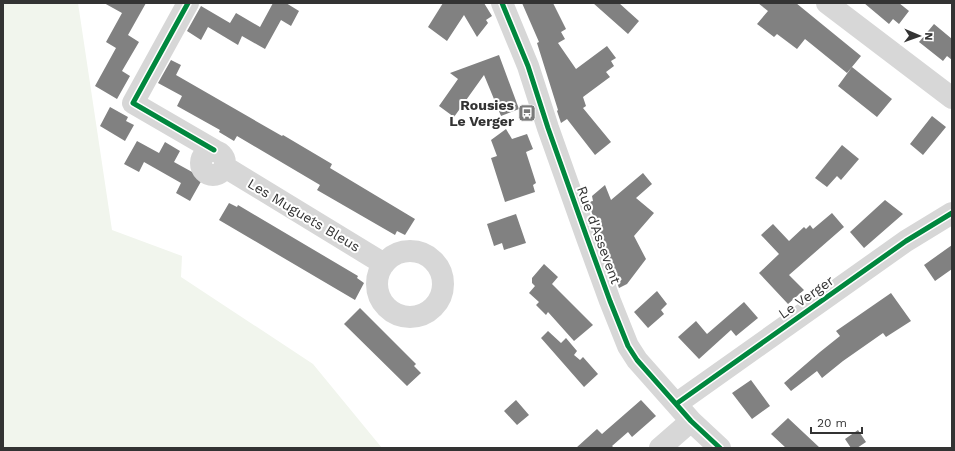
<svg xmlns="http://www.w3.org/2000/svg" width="955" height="451" font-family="'Work Sans',sans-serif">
	<rect width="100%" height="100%" fill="#fff"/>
	<!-- green -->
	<path fill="#f1f5ed" d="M3 3H78L112 230 182 256 181 277 313 364 382 448H3Z"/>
	<!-- building -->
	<path fill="#818181" d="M104 3H146L128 35 139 42 122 71 130 76 117 99 95 86 116 48 106 42 122 13Z
		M273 3H286L299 11 291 26 281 20 265 49 242 36 238 45 208 27 201 40 187 31 201 6 230 23 236 13 260 27Z
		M443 3H484L492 16 486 20 488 23 477 37 464 15 447 41 428 27Z
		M522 3H553L566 29 561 32 565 39 558 43 576 69 607 46 616 58 611 61 614 66 606 72 610 77 583 97 586 106 583 108 611 142 595 155 567 119 561 123 557 111 558 110 537 43 539 42Z
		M593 3H619L639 21 628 34Z
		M758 3H796L861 56 847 73 805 39 797 49 777 34 774 37 757 24 768 11Z
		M864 3H899L909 11 899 24 893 19 889 24Z
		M934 24 952 39V60L947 56 943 61 919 42Z
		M499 55 519 109 501 116 484 75 454 117 439 106 458 79 450 73Z
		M171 60 181 65 176 75 282 136 283 135 332 164 330 168 415 219 405 235 397 231 395 235 317 190 320 185 237 136 234 141 219 132 220 130 177 106 182 96 158 83Z
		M852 67 892 99 877 117 838 86Z
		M110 107 128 117 126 121 134 125 125 141 100 126Z
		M932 116 946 127 923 155 910 144Z
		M506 129 512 139 527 134 533 149 526 152 536 183 533 185 535 192 505 202 491 158 497 156 491 140Z
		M137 141 159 153 165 142 180 151 174 162 203 178 190 201 176 193 181 183 144 162 139 172 124 164Z
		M842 145 859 159 841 180 837 176 827 187 815 178Z
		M643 173 652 184 636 198 654 213 634 236 646 259 627 284 619 288 588 202 593 201 592 196 605 185 611 200Z
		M885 200 903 214 864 248 850 232Z
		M229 203 237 207 238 205 358 276 357 278 364 283 355 300 219 220Z
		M832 213 844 227 789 275 804 290 788 304 759 273 779 254 761 235 773 224 789 241 804 227 806 229 810 225 813 229Z
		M516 214 526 243 504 250 502 243 494 246 487 224Z
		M952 245V269L935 281 924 265Z
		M544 264 558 277 552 284 593 325 574 341 548 312 546 315 536 305 539 302 529 293 535 286 532 283V278Z
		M657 291 667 304 661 310 664 314 648 328 634 312Z
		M891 293 911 321 886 337 883 333 843 361 822 378 817 371 791 391 784 383 820 352 840 336 836 331Z
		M744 302 758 318 736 336 731 330 699 359 678 337 696 321 707 334Z
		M360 308 416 364 414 366 421 373 407 386 344 324Z
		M548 331 561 343 566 338 577 351 574 355 580 360 583 357 598 374 584 387 541 338Z
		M751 380 770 406 752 419 732 393Z
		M516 400 529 415 517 425 504 411Z
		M641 400 656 416 632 437 628 432 612 446 614 448H576L597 429 602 434Z
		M788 418 820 448H786L771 434Z
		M858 430 866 442 857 448H851L845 439Z"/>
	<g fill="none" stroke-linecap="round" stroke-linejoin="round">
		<!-- minor -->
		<path stroke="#d7d7d7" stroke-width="22" d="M188 3 133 103 214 150
			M502 3 528 66 548 128 586 235 610 301 628 346 637 360 676 404 691 421 720 448
			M827 3 952 98
			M201 163a12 12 0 1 1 24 0a12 12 0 1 1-24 0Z
			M225 167 384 264
			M377 284a33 33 0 1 1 66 0a33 33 0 1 1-66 0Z
			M676 404 906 241 952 213
			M660 448 691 421"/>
		<defs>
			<path id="cycleway" d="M188 3 133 103 214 150
				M502 3 528 66 548 128 586 235 610 301 628 346 637 360 676 404 691 421 720 448
				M676 404 906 241 952 213"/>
		</defs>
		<!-- cycleway casing -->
		<use href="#cycleway" stroke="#fff" stroke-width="8"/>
		<!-- cycleway -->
		<use href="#cycleway" stroke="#00873e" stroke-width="5"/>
	</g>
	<!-- icons -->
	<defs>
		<symbol id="bus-square" viewBox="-11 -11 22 22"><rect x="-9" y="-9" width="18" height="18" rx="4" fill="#7a7a7a" stroke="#fff"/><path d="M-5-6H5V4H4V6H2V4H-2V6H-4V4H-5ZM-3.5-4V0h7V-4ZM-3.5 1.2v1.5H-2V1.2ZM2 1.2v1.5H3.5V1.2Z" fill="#fff"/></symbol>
	</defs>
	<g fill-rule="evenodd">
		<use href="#bus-square" x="517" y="103" width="20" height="20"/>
	</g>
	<g text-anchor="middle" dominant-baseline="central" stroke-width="4" stroke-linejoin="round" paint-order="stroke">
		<!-- poi labels -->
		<g font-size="14" font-weight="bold" fill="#333" stroke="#fff" text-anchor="end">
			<text x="514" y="105">Rousies<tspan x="514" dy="16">Le Verger</tspan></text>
		</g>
		<!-- street labels -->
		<g font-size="14" fill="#333" stroke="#fff">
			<text transform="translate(304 215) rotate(31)">Les Muguets Bleus</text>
			<text transform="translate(599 235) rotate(70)">Rue d'Assevent</text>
			<text transform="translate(806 297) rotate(-35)">Le Verger</text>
		</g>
	</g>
	<!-- border -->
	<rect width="955" height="451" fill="none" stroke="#333333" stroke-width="8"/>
	<!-- north arrow -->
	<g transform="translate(919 36) rotate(92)" stroke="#ffffff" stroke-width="3" paint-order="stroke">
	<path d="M0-3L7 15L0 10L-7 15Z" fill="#333333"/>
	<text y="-6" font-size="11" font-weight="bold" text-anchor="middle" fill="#333333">N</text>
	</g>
	<!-- scale -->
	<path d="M811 427v6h51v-6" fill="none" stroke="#333333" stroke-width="2"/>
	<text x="817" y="427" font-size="12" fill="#333333" stroke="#ffffff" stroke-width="3" paint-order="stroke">20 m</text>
</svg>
